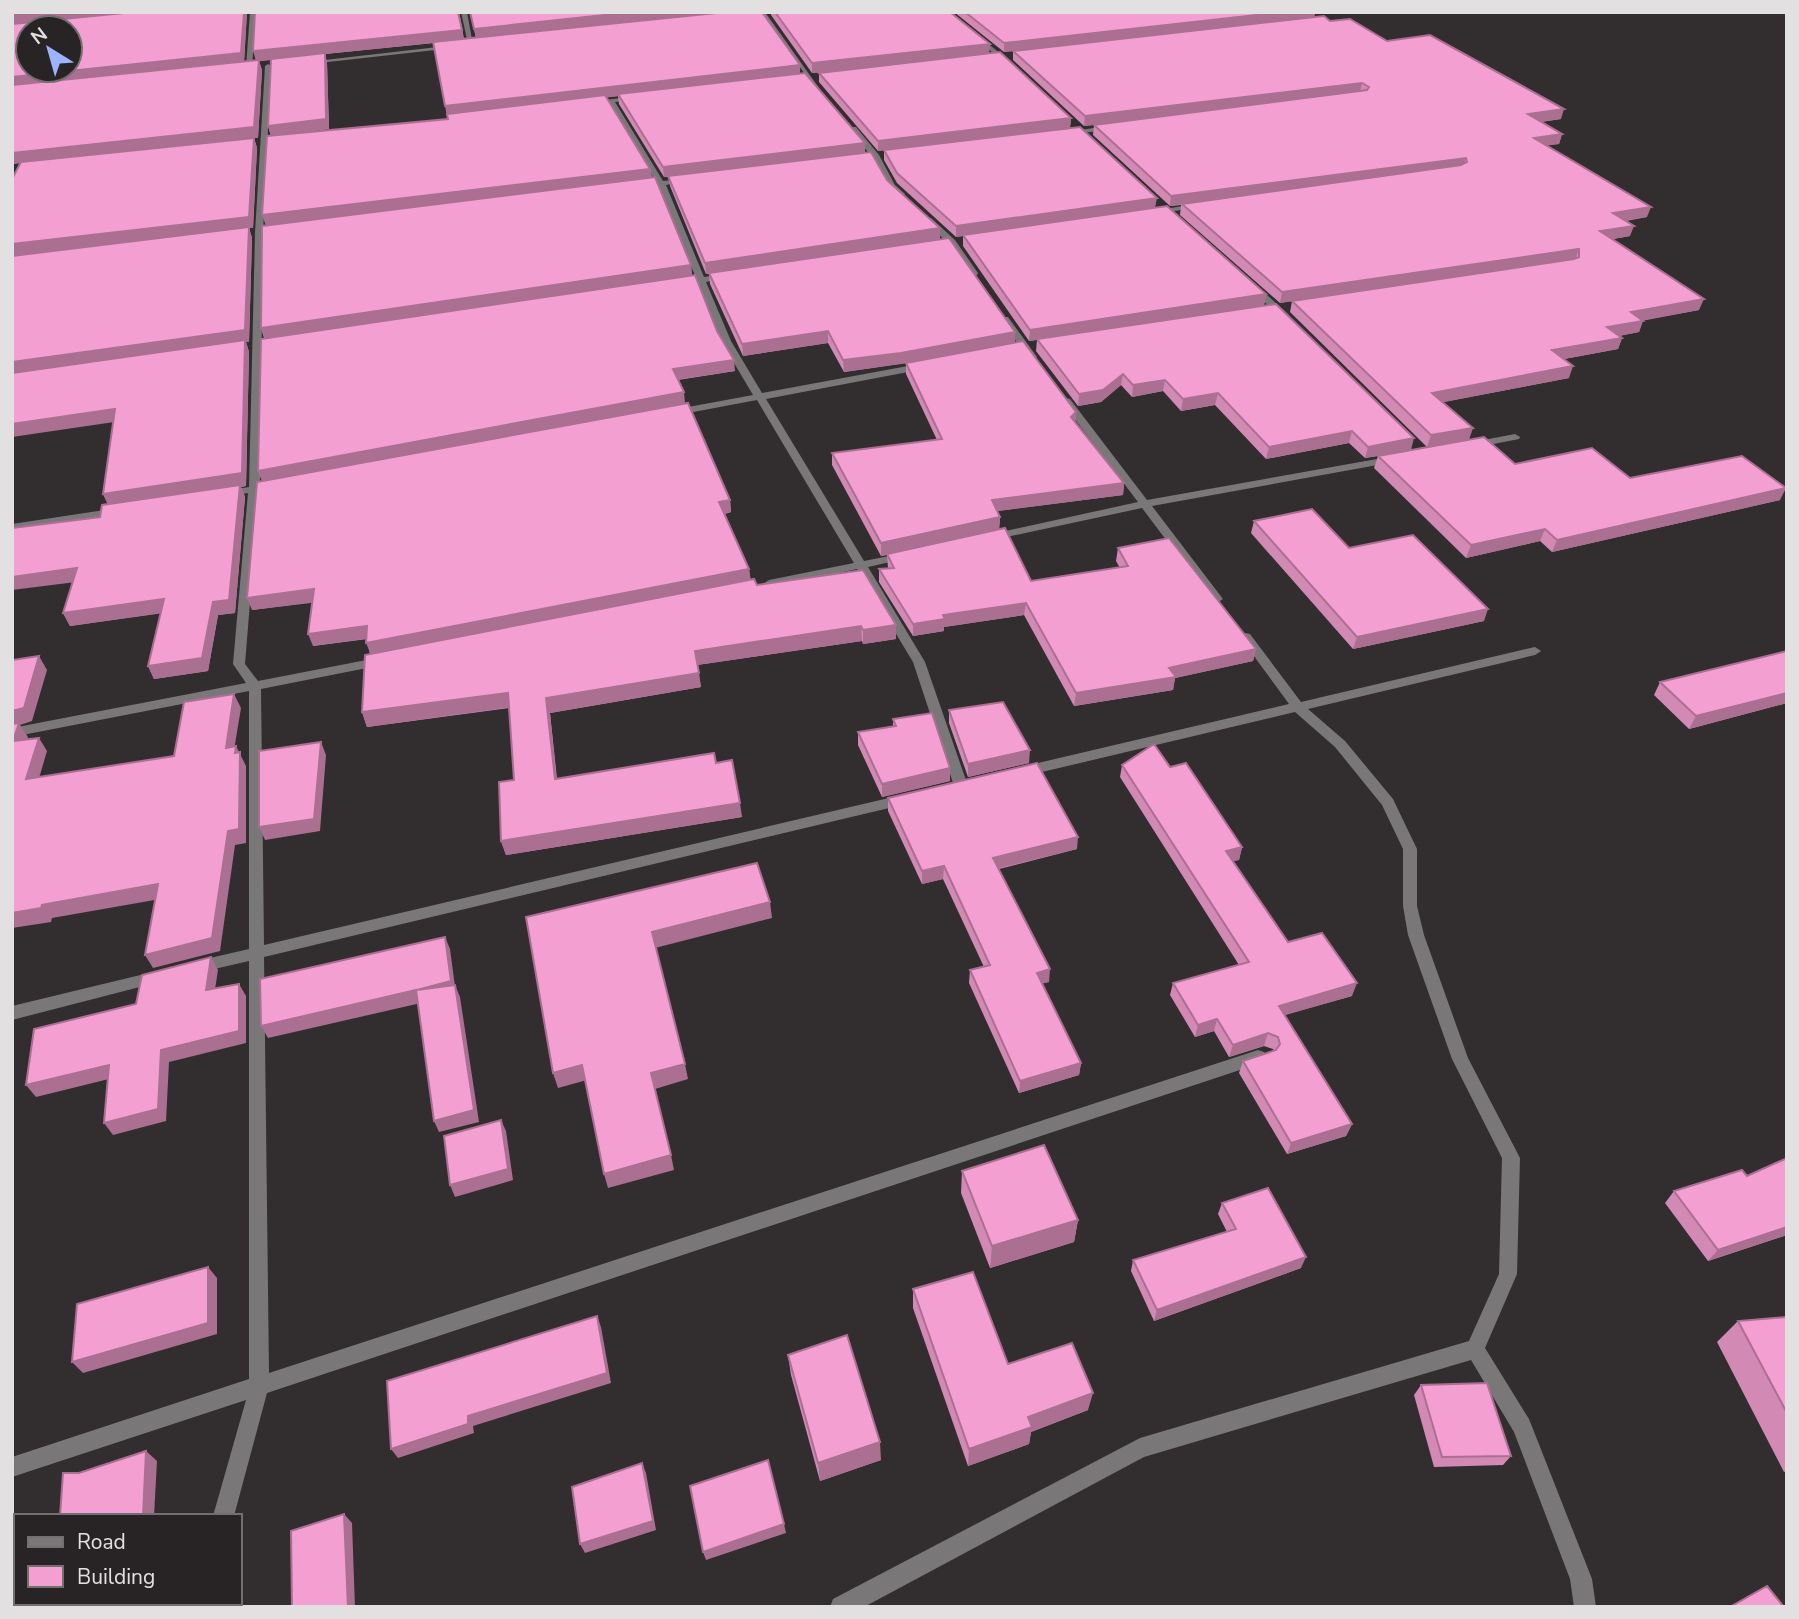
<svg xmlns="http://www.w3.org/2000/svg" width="1799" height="1619" font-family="'Nunito Sans',sans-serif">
	<rect width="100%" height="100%" fill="#322e2f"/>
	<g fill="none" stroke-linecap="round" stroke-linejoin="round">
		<!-- minor -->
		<path fill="#797777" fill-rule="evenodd" d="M250 12H256L252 67 249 69 246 67Z
			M461 12H467L473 45 468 44Z
			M759 12H765L819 88H815Z
			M942 12H949L1012 63V65H1008Z
			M455 45 453 48 310 64 307 62Z
			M268 64 271 66 263 233 260 485 274 483 279 486 278 488 259 492 245 664 258 681 382 657 388 661 382 665 261 689 264 945 906 794 913 799 906 804 264 957 269 1373 1258 1050 1264 1052 1266 1057 1264 1062 1258 1064 267 1393 234 1516H213L246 1400 12 1477V1457L249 1379V961L197 973 192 971 189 967 192 963 197 961 249 949V691L12 737V728L246 683 233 664 248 493 225 497 220 494 225 491 249 487 255 233 265 66Z
			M639 96 637 99 615 102 663 181 688 178 692 180 666 185 704 277 728 273 732 276 706 282 731 341 762 393 924 363 929 366 924 369 766 399 864 561 904 553 910 556 908 558 868 567 925 662 968 786 966 789H956L954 786 913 662 857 569 769 588 763 584 769 580 854 563 757 400 672 416 667 413 672 410 753 395 721 341 698 283 679 286 675 283 696 278 658 186 639 188 635 186 656 182 608 102 591 104 587 102Z
			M1112 125H1115V129L1066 135 1062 133Z
			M850 127H856L879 155 895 185 905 194 904 196H898L889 188 873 158 850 131Z
			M1199 203H1202V207L1153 214 1149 212Z
			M925 218H931L955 240 978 273 977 275H971L949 244 925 222Z
			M1249 284H1255L1289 315V319H1283L1249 288Z
			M1002 317H1008L1037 357 1035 359H1029L1000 319Z
			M1066 398 1070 399 1147 500 1394 456 1399 459 1394 462 1152 506 1223 599 1217 603 1213 602 1142 508 992 540 988 539V535L992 534 1138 502 1061 401Z
			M1515 434 1520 437 1519 439 1473 448 1468 445 1473 442Z
			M118 508 122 509V513L12 530V524Z
			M1246 633 1250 634 1301 702 1535 647 1541 651 1535 655 1308 709 1345 741 1393 799 1417 849V906L1424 935 1468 1058 1520 1158 1517 1274 1485 1348 1529 1419 1592 1579 1596 1607H1574L1570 1579 1514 1432 1471 1360 1144 1457 864 1607H830L833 1599 1140 1438 1469 1341 1499 1274 1502 1158 1452 1059 1408 935 1403 906V849L1382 805 1335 747 1295 712 1021 777 1014 772 1021 767 1289 704 1240 637Z
			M157 971 163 973 165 977 163 981 12 1020V1006Z
			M188 1603H210L209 1607H187Z"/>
	</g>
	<!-- wall -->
	<path fill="#d289b4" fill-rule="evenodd" d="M12 12H247L244 62 256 61 459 12 464 39 476 38 470 12 800 74 887 180 940 239 1015 332V343L1076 412 1075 422 1124 483 1123 495 997 511 1000 517 999 530 1031 581 1120 568 1116 561 1118 548 1256 649 1253 661 1175 678 1173 690 1074 706 1024 615 944 627V631L913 636 879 582V569L888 568 887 555 881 556 832 465V453L937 440 906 374V363L844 372 828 343 743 356 710 284 709 274H706L670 186 669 177H664L619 104 618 96 607 97 650 169 652 178 691 265 692 275 735 371 678 380 685 404 730 500 731 512 725 514 749 569 750 580 757 585 896 625V639L863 644 862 641 697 665 701 687 550 713 557 779 716 763 742 817 506 855 501 841 514 780 509 708 367 727 362 712 370 654 367 639 313 646V602L252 610 262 481 258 471 264 338 261 328 271 136 268 126 271 60 259 61 262 70 258 138H254L257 148 253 228H249L252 238 249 342H246L249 352 246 486 241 487 245 497 235 613 218 615 208 671 154 679 148 666 161 613 70 626 63 613 73 582 100 517 108 504 103 494 113 422 14 178 20 163 12 164ZM433 43 448 119 276 135 329 129 327 63 325 54Z
		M771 12H950L989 54 1071 118 1070 128 1155 208 1266 294 1264 305 1411 450 1427 447 1290 312 1292 301 1280 303 1180 215 1181 205 1170 206 1093 135 1094 125 1084 126 1013 60V51L1004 52 954 12H1315L1314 18 1330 21 1387 41 1561 119 1541 122 1562 134 1559 144 1547 145 1647 217 1626 221 1630 236 1613 239 1699 310 1643 320 1639 332 1619 336 1622 338 1618 349 1564 359 1569 378 1443 402 1469 440 1515 464 1630 478 1780 500 1552 552 1540 541 1466 558 1374 468 1378 456 1365 458 1349 443 1266 459 1215 405 1181 411 1163 391 1132 397 1121 385 1101 402 1078 406 1036 351 1037 340 1029 341 963 246V236L956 237 897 183 884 160V150L878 151 819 82V73L828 72 812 73 771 15Z
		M1254 521 1349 548 1484 621 1353 649 1251 533Z
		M1787 651V703L1689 729 1654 695 1660 682Z
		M949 710 1029 763 968 777 949 723Z
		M893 719 950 768V781L882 797 858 745V732L893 726Z
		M1122 765 1170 767 1242 847 1239 860 1233 861 1288 942 1352 996 1284 1015 1352 1124 1346 1136 1287 1154 1239 1073 1243 1061 1274 1051 1273 1049 1264 1046 1229 1057 1214 1031 1195 1037 1170 995 1173 983 1239 965 1120 777Z
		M888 798 1077 849 999 869 1049 982 1042 983 1081 1063 1079 1075 1019 1093 969 983 970 970 984 967 943 879 922 884 888 811Z
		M962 1171 1078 1220 1074 1242 990 1268 961 1193Z
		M1674 1191 1787 1235 1708 1261 1665 1203Z
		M1222 1203 1301 1268 1154 1321 1131 1271 1133 1260 1227 1232 1218 1214Z
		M913 1289 1008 1364 1088 1410 1031 1432 1029 1444 968 1466 913 1308Z
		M1787 1317V1471L1784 1472 1717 1342 1738 1321Z
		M788 1355 881 1460 820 1481 791 1375Z
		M1421 1385 1511 1456 1503 1465 1434 1467 1414 1395Z"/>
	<!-- shaded-wall -->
	<path fill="#ab6f92" d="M46 12H150L12 25V15Z
		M244 12H247L244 63 12 87V77Z
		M633 12H723L476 38 474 29Z
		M1283 12H1315L1314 18 1004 52V43Z
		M462 30 464 40 325 54 327 63 329 129 271 136 268 126 325 54 259 61 262 70 258 138H254L257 148 253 228H249L252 238 249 342H246L249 352 246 486 241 487 245 497 235 613 218 615 208 671 154 679 148 666 202 658 109 507 103 494 245 342 12 374V244L254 138 12 164V153L256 61 253 51Z
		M990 44 989 54 812 73V63Z
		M800 65V75L447 116 445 106Z
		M1362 83 1360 92 1084 126 1085 116Z
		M1564 109 1561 119 1525 124 1528 114Z
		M1071 118 1070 128 878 151V141Z
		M1562 134 1559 144 1530 148 1534 138Z
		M865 143V153L664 177 663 167Z
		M1466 158 1463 168 1170 206 1171 196Z
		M650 169 652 179 266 226 262 215Z
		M1157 198 1155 208 956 237V226Z
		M1651 207 1647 217 1609 223 1613 213Z
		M1634 226 1630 236 1596 242 1600 231Z
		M940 228V239L706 274 705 263Z
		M1579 249 1575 260 1280 303 1282 292Z
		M691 265 692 276 265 339 261 328Z
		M1266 294 1264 305 1029 341 1030 330Z
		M1704 299 1699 310 1626 324 1631 312Z
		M1643 321 1639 332 1603 339 1607 327Z
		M828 331V343L743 356 742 344Z
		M1015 332V343L901 364 844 372 843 360Z
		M1622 338 1618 349 1548 362 1552 350Z
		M734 360 735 371 675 380 673 369Z
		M1573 366 1569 378 1429 405 1432 393Z
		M1123 374 1121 385 1101 402 1078 406 1079 394Z
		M1165 380 1163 391 1132 397 1133 385Z
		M684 392 685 404 263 483 258 471Z
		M1218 393 1215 405 1181 411 1183 399Z
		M115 409 121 421 12 437V424Z
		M1076 412 1075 424 1071 417Z
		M1473 428 1469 440 1427 447 1431 435Z
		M1352 431 1349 443 1266 459 1269 447Z
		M1414 438 1411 450 1365 458 1368 447Z
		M1124 483 1123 495 991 512 992 500Z
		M1786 488 1780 500 1552 552 1557 540Z
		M730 500 731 512 721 514 719 502Z
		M1000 517 999 530 881 556V543Z
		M1545 529 1540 541 1466 558 1471 545Z
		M77 568 84 581 12 590V577Z
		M749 569 751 581 371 655 366 643Z
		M314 589 319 602 252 610 247 598Z
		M164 599 171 612 70 626 63 613Z
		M1026 603 1024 615 944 627V631L913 636V624L943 615Z
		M1488 609 1484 621 1353 649 1357 637Z
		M896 625V639L863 644V630Z
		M367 626 372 638 313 646 308 634Z
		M861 626 862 641 697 665 695 651Z
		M1256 649 1253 661 1175 678 1173 690 1074 706 1076 693 1169 668Z
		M39 656 47 670 32 721 20 725 28 737 22 755 13 741 12 711Z
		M699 673 701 687 550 713 558 794 555 779 546 698Z
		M508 693 512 707 367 727 362 712Z
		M1787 693V703L1689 729 1696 716Z
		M234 694 241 708 232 762 226 748Z
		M39 738 47 751 35 792 26 779Z
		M321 742 326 755 320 831 265 840 259 827Z
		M236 746 246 766V843L235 845 220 951 153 968 145 955 235 753Z
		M1030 750 1029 763 968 777V764Z
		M950 768V781L882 797V784Z
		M740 803 742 817 506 855 501 841Z
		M1078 837 1077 849 992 870 993 858Z
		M1242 847 1239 860 1223 863 1226 851Z
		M944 866 943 879 922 884V871Z
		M158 884 166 898 52 918 51 922 12 928V913L42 905Z
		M770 902 772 918 655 948 652 932Z
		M445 937 450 949 456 994 417 990Z
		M211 957 218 970 213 1002 206 990Z
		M1050 969 1049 982 1036 985 1037 973Z
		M1357 983 1352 996 1275 1018 1279 1006Z
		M239 984 246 996V1043L169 1062 166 1121 113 1135 104 1123 161 1050Z
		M455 985 460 997 479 1122 439 1132 434 1121Z
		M416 990 421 1003 268 1038 261 1026Z
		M1217 1019 1214 1031 1195 1037 1198 1025Z
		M1268 1033 1264 1046 1229 1057 1233 1045Z
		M1081 1063 1079 1075 1019 1093 1020 1081Z
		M685 1064 688 1079 655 1089 651 1073Z
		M109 1065 117 1077 36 1097 26 1085Z
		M582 1065 587 1080 558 1088 553 1073Z
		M501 1120 506 1131 513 1180 455 1197 450 1185Z
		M1352 1124 1346 1136 1287 1154 1291 1143Z
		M671 1155 674 1170 608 1188 604 1174Z
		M1078 1220 1074 1242 990 1268 992 1246Z
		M1787 1227V1235L1708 1261 1718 1250Z
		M1306 1257 1301 1268 1154 1321 1157 1310Z
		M208 1267 217 1278V1334L83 1373 72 1362Z
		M597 1316 601 1327 611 1383 473 1426 474 1433 398 1458 391 1449 468 1416Z
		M1093 1393 1088 1410 1031 1432 1029 1444 968 1466 969 1449 1028 1417Z
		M880 1442 881 1460 820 1481 818 1463Z
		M146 1451 157 1461 154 1516H143Z
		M642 1463 646 1473 656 1530 585 1553 580 1544Z
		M344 1514 352 1523 355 1607H348Z
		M784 1524 786 1533 706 1560 703 1552Z
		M150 1603H162V1607H149Z"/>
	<!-- building -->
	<path fill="#f49fd1" stroke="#ab6f92" stroke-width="2" fill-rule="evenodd" d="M12 12H46L12 15Z
		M134 12H244L241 53 12 77V24ZM28 28H70V70H28Z
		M255 12H458L462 30 253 51Z
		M470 12H633L474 29Z
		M726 12H762L800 65 445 106 433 42Z
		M775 12H950L990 44 812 63Z
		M965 12H1283L1004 43Z
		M1324 16 1330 21 1350 19 1387 41 1430 35 1564 109 1528 114 1562 134 1534 138 1651 207 1613 213 1634 226 1600 231 1704 299 1631 312 1643 321 1607 327 1622 338 1552 350 1573 366 1432 393 1473 428 1431 435 1292 301 1574 259 1579 257V249L1282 292 1182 204 1461 165 1467 162 1466 158 1171 196 1094 125 1367 90 1369 87 1362 83 1085 116 1013 51Z
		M1000 52 1071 118 878 141 819 73Z
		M325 53 326 119 268 126 271 59Z
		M259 60 254 127 12 153V85Z
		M805 73 865 143 663 167 618 94Z
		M605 95 650 169 262 215 267 136 448 119 447 114Z
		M1080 127 1157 198 956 226 897 173 884 150Z
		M254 138 249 217 12 244V179L21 162Z
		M871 152 887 180 940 228 705 263 668 176Z
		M655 177 691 265 261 328 262 226Z
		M1167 206 1266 294 1030 330 963 235Z
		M249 227 245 330 12 362V256Z
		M949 238 1015 332 901 353 843 360 828 331 742 344 709 273Z
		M695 275 717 331 734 360 673 369 684 392 258 471 261 339Z
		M1276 304 1414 438 1368 447 1352 431 1269 447 1218 393 1183 399 1165 380 1133 385 1123 374 1103 390 1079 394 1037 339Z
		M245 340 242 473 103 494 115 409 12 424V373Z
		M1023 341 1076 412 1071 417 1124 483 992 500 1000 517 881 543 832 453 942 439 906 363Z
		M688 403 730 500 719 502 749 569 366 643 367 626 308 634 314 589 247 598 257 482Z
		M1484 437 1515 464 1592 448 1630 478 1742 456 1786 488 1557 540 1545 529 1471 545 1378 456Z
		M240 485 229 600 213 602 202 658 148 666 164 599 63 613 77 568 12 577V528L100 517 102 505Z
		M1312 509 1349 548 1413 535 1488 609 1357 637 1254 521Z
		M1005 528 1031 581 1128 566 1118 548 1169 538 1256 649 1169 668 1176 677 1076 693 1026 603 943 615 945 619 913 624 879 569 894 568 887 554Z
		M863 570 896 625 863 630 861 626 695 651 699 673 546 698 555 779 714 753 716 763 732 760 740 803 501 841 499 782 514 780 508 693 362 712 365 655 754 579 757 585Z
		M1787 651V693L1696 716 1660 682Z
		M39 656 24 708 12 711V660Z
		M234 694 226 748 236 746 235 753 240 752 239 829 228 831 212 938 145 955 158 884 42 905 41 908 12 913V724L19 723 13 741 39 738 26 779 174 756 184 702Z
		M1003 702 1030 750 968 764 949 710Z
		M932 713 950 768 882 784 858 732 896 726 893 719Z
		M321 742 314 819 259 827V751Z
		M1154 744 1170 767 1186 763 1242 847 1226 851 1288 942 1322 933 1357 983 1279 1006 1352 1124 1291 1143 1243 1061 1276 1050 1280 1044 1278 1037 1268 1033 1233 1045 1217 1019 1198 1025 1173 983 1249 962 1122 765Z
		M1037 763 1078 837 993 858 1050 969 1037 973 1081 1063 1020 1081 970 970 990 965 944 866 922 871 888 798Z
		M757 863 770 902 652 932 685 1064 651 1073 671 1155 604 1174 582 1065 553 1073 526 917Z
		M445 937 451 981 417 990 455 985 474 1110 434 1121 416 990 261 1026 260 979Z
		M211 957 206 990 239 984V1031L161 1050 158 1109 104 1123 109 1065 26 1085 34 1029 136 1004 142 975Z
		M501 1120 508 1169 450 1185 444 1136Z
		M1044 1145 1078 1220 992 1246 962 1171Z
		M1787 1158V1227L1718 1250 1674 1191 1742 1170 1747 1176Z
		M1268 1188 1306 1257 1157 1310 1133 1260 1236 1229 1222 1203Z
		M208 1267V1323L72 1362 77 1304Z
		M973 1272 1008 1364 1072 1343 1093 1393 1028 1417 1032 1427 969 1449 913 1289Z
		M597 1316 607 1373 468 1416V1424L391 1449 387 1381Z
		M1786 1317H1787V1413L1738 1321Z
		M847 1335 880 1442 818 1463 788 1355Z
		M1487 1383 1511 1456 1442 1457 1421 1385Z
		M146 1451 143 1516H60L63 1473H79Z
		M768 1460 784 1524 703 1552 690 1486Z
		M642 1463 653 1521 580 1544 572 1487Z
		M344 1514 348 1607H292L291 1531Z
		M1767 1586 1784 1607H1730Z
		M97 1603H150L149 1607H96Z"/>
	<!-- border -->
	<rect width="1799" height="1619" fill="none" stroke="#e3e0e1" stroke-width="28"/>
	<!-- legend -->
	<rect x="14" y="1514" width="228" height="91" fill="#282425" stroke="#736f70" stroke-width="2"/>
	<rect x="28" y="1537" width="35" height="10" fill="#797777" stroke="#736f70" stroke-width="2"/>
	<text x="77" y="1549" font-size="21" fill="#e3e0e1">Road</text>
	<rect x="28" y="1566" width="35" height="21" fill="#f49fd1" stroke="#736f70" stroke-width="2"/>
	<text x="77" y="1584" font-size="21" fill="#e3e0e1">Building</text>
	<!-- north arrow -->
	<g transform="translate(49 49) rotate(323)"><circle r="33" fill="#282425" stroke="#736f70" stroke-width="2"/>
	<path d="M0-5L12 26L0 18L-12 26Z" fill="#9eb3fd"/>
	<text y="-10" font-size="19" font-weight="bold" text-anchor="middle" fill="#e3e0e1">N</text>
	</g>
</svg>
